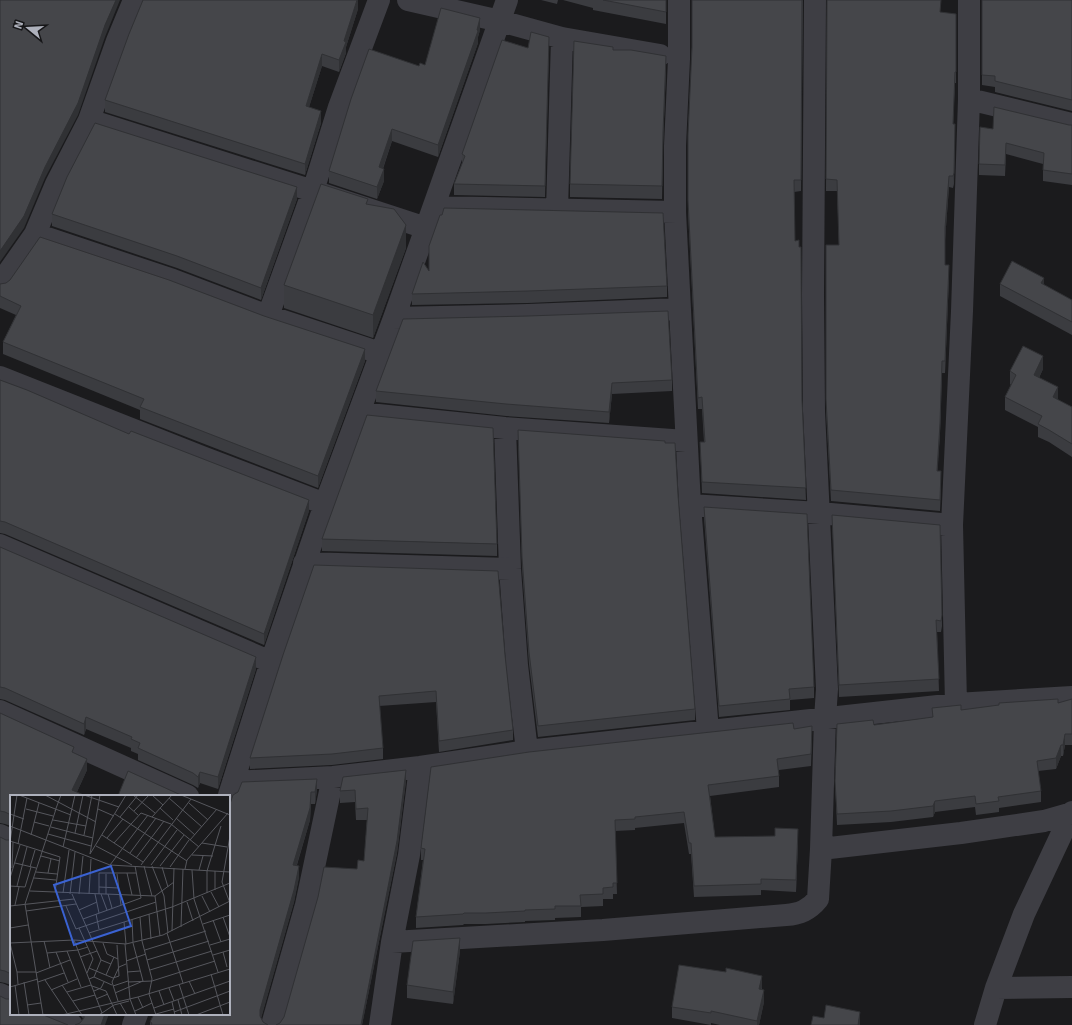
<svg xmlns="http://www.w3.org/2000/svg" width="1072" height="1025" font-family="Signika,sans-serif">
	<rect width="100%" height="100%" fill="#1b1b1d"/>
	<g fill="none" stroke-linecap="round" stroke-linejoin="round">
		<!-- minor -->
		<path stroke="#3e3e44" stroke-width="22" d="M134 0 117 41 89 120 56 184 35 234 173 280 268 316 380 353
			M408 0 500 21 562 38 660 55
			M679 0V59L675 146V212L690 505 708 731
			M969 99 1072 124
			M89 120 313 191 426 228
			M434 207 675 212
			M557 210 562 38
			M0 284 35 234
			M268 316 313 191 339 107 379 0
			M394 318 528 315 680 309
			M0 377 202 457 325 504
			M359 413 505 428 686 441
			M505 428 510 569 517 665 527 751
			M690 505 820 513 952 525
			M0 545 271 662
			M304 563 510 569
			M956 704 952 525 962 311 969 99V0
			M0 711 188 796
			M233 782 333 777 420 767 527 751 956 704 1072 697
			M229 795 271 662 325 504 394 318 507 0
			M0 835 11 840
			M821 849 961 833 1044 821 1072 813
			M392 942 603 930 786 915C800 914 809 910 818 899L821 849 825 719 827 689 814 411 813 295 815 0
			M996 988 1072 987
			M0 994 11 999
			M46 1014 72 1025
			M133 1025 137 1014
			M272 1025 306 905 333 777
			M380 1025 392 942 409 855 420 767
			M985 1025 996 988 1024 914 1072 812"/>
	</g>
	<!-- wall -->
	<path fill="#3b3c40" d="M358 0V9L346 47V53L339 72 322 66 309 107 321 123 305 175 105 112V100Z
		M541 0H558L557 4Z
		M563 0H666V24L593 10V8Z
		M803 0 801 191 794 192 795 241 806 500 702 493 700 442H704L702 409H698L688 212V135L692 47Z
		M827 0 956 14V83H955L953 124 955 136 954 184 953 188 949 187 945 240V265L949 277 945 373H942L940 434 937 471 941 482 940 511 831 501 826 411V245H839L837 191H826Z
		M982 0H1072V111L995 92V87L982 85Z
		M480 30 478 37V43L438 157 392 141 383 169 384 181 377 199 329 183V171L419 66 425 65Z
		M549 47 545 197 454 195V184L462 164V154L528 48Z
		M613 50 666 69 663 145 662 199 570 197V184Z
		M1069 125H1072V194V185L1043 181V164L1006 154 1005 176 979 175V164L993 129Z
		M297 199 261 300 177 268 52 226V214Z
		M368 205 406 248 373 338 284 308V285Z
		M429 271 667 286V297L528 303 412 305V294Z
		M0 284 365 361 318 488 140 419V410L3 354V342L16 315 0 308Z
		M1000 284 1044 285 1072 300V335L1000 296Z
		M528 316 672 380V391L612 394 609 423 506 416 376 402V391Z
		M1043 369 1039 378 1058 400 1072 407V457L1049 442 1038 437V427L1005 410V397L1011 385 1010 384V371Z
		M0 380 309 511 264 645 5 534 0 533Z
		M518 430 665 443 678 495 695 709V720L538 737 529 664 522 568Z
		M704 507 814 687V698L790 700V710L719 717 704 518Z
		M832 515 940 525 942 626 941 632H937L939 691 839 697Z
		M322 539 497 544V556L322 551Z
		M0 547 256 669 218 789 200 783 198 788 193 785 138 760V754L131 751V748L86 729 84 735 5 700 0 699Z
		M283 655H505L513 730V740L439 752 436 702 379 706 383 748V759L332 765 250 769V758Z
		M1072 699V745H1065L1063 756H1061L1056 769 1038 771 1041 791V802L999 808V812L976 815 975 807 935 812 933 817 891 822 837 825 835 781 874 725 932 718V708L961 710 1058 703Z
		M0 713 74 753 87 770 77 792 11 796V826L5 824 0 823Z
		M794 729 812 738 811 766 779 770V787L710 796 715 837 798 840 796 892 761 890V895L694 897 691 854H689L684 823 635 828V830L615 831 617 894H613V899H603V906L581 907V917L555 918V920L525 921V922L486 924H464L463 925 416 928V917L423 860H421V848Z
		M406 781 397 853 362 1025H276L280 1023 284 1017 357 869 364 861 367 820H356L355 802 340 803V791Z
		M317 790 315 804H311L310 820 297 865 299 877 294 902 261 1018 263 1022 268 1025H150V1022L229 1014V807Z
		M0 837 6 840H11V985L5 983 0 982Z
		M460 951 453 1004 407 998V985Z
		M762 987V989L764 1002 759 1025H720L711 1023V1025L672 1018V1007Z
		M78 1014H109L80 1023 83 1019 82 1017Z"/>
	<!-- shaded-wall -->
	<path fill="#303134" d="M116 0H120L105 37 78 115 45 178 24 228 0 262V251L105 25Z
		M357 0H358V9L346 47V53L339 72V60L344 41Z
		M480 18V30L478 37V43L438 157V145L477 30Z
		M322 54V66L306 117V106Z
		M666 56V69L663 145V132Z
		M321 111V123L305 175V164Z
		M955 124V136L953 188V176Z
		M392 129V141L379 179V167Z
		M384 169V181L377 199V187Z
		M949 176V187L945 240V228Z
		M297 187V199L261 300V288Z
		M406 225V248L373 338V315Z
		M949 265V277L945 373V361Z
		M1044 278V290L1041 283Z
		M365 349V361L318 488V476Z
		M1043 356V369L1034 388V375Z
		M942 361 940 434 937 482V471Z
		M612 383V394L609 423V412Z
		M1058 387V400L1053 397Z
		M941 471V482L940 511V500Z
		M309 500V511L264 645V634Z
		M256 657V669L218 789V777Z
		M86 717V729L84 735V724Z
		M1065 734V745L1063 756V745Z
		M1061 745V756L1056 769V758Z
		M87 759V770L75 796 72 790Z
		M406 770V781L397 853 362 1025H361Z
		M200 772V783L198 788V777Z
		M317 779V790L315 804V792Z
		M311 792V804L310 820 293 877V865Z
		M935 801V812L933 817V806Z
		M798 829V840L796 892V880Z
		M299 866V877L294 902 260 1022V1010Z
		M460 938V951L453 1004V992Z
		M762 976V987L759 1000V989Z
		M764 990V1002L759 1025H757V1021Z
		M860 1012V1025H858Z
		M105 1014H109L105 1025H101Z"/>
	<!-- building -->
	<path fill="#45464a" stroke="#303134" d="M0 0H116L105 25 78 103 45 167 24 216 0 251Z
		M143 0H357L344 41 346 42 339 60 322 54 306 106 321 111 305 164 105 100 129 34Z
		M603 0H666V12Z
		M692 0H802L801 180H794L795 241 799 240V247H801L802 400 806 488 702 482 700 442H705L702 397 698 398 688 200V135L692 47Z
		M827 0H941L940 12 956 14V72H955L953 124H955L954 173 953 176H949L945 228V265H949L946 336 945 361H942L940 423 937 471H941L940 500 831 490 826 399V245H839L837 180 826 179Z
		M982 0H1072V100L995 81V76L982 75Z
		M441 8 480 18 477 30 478 31 438 145 392 129 379 167 384 169 377 187 329 171 351 99 369 49 419 66 420 63 425 65Z
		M531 32 549 37 545 186 454 184 465 156 462 154 502 40 528 48Z
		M574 41 613 47V50H631L666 56 663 132 662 186 570 184Z
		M994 107 1069 125H1072V174L1043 170 1044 153 1006 143 1005 165 979 164 980 127 993 129Z
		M95 123 297 187 261 288 177 256 52 214 67 177Z
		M321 184 368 199 366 204 394 209 406 225 373 315 284 285Z
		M444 208 663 213 667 286 528 291 412 294 423 262 429 271V246L440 215H442Z
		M40 237 169 280 264 316 365 349 318 476 140 407 144 399 3 342 21 306 0 296V284L6 283 10 280Z
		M1012 261 1044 278 1041 283 1072 300V322L1000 284Z
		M668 311 672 380 612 383 609 412 506 404 376 391 403 319 528 316Z
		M1023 346 1043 356 1034 375 1058 387 1053 397 1072 407V444L1049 430 1038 424 1042 416 1005 397 1016 375 1010 371Z
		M0 380 27 390 129 434 131 431 309 500 264 634 5 522 0 521Z
		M367 415 493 428 497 544 322 539Z
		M518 430 665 441V443H675L678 495 695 709 538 726 529 652 522 557Z
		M704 507 807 514 814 687 789 689 790 699 719 706Z
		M832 515 940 525 942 615 941 621 936 620 939 679 839 685Z
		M0 547 256 657 218 777 200 772 198 777 193 773 138 748 140 743 131 739 132 737 86 717 84 724 5 688 0 687Z
		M314 565 498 571 505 655 513 730 439 741 436 691 379 696 383 748 332 754 250 758 283 655Z
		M1058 699V703L1072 699V734H1065L1063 745H1061L1056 758 1037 761 1041 791 998 797 999 801 976 804 975 796 935 801 933 806 891 811 837 814 835 781 837 724 873 720 874 725 933 717 932 708 961 705V710L999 705V703Z
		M0 713 74 747 72 752 87 759 72 790 86 796H11V815L5 812 0 811Z
		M793 723 794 729 812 726 811 754 777 759 779 776 708 785 715 837 775 836V828L798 829 796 880 761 879V884L694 886 691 843H689L684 812 635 817V819L615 820 617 883H613V887L603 888V894L580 895 581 906H555V909L525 910V911L486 913H464L463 914 416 917 425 849 421 848 431 767 529 752Z
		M406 770 397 841 361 1025H276L280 1023 284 1017 318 897 324 867 357 869 358 860 364 861 368 808 356 809 355 790 340 791 343 777Z
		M128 771 183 796H184H118Z
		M317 779 315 792H311L310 808 293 865 299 866 294 890 260 1010V1016L263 1022 268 1025H151L152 1023 150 1022 154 1014H229V807L233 795 238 792 242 782Z
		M0 837 6 840H11V974L5 971 0 970Z
		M460 938 453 992 407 985 413 941Z
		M679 965 726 972V968L762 976 759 989 764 990 757 1021 711 1011V1013L672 1007Z
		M0 996 6 999H11V1014H41L68 1025H0Z
		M826 1005 860 1012 858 1025H811L813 1016 824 1018Z
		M84 1014H105L101 1025H75L80 1023 84 1018Z"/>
	<!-- overview -->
	<g transform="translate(10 795)">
		<rect width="220" height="220" fill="#1b1b1d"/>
		<path fill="none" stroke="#56575d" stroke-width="1" d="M9 0 61 20M35 0 86 27M74 0 109 12M123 0 145 18M142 0 153 10M171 0 220 20M159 3 192 32M179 8 198 25M119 12 128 20M150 13 163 25M16 14 43 21M88 14 104 21M45 16 51 0M124 16 139 0M0 19 14 24M105 19 177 66M110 22 128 0M142 22 162 0M166 23 185 40M43 25 76 31M24 27 39 31M0 31 100 70 220 77M41 32 83 43M65 38 73 0M38 39 81 51M21 40 29 8M74 40 82 0M92 40 133 67M220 41 212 87 220 108M97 43 113 24M180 45 207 14M0 46 50 62 45 97M0 47 7 0M104 48 131 18 161 29 189 52M192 48 217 52M8 49 17 3M86 51 122 70M53 52 65 0M120 58 146 23M80 59 116 0M80 59 90 0M182 60 203 61M31 61 50 66M126 63 154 26M5 68 26 73M100 70 138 20M131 70 181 4M141 70 167 35M134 71 142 101M142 71 154 101 158 138M150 71 174 40M20 72 25 55M152 72 158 92M160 72 179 45M2 73 3 47M175 74 177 65 218 18M182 75 184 104 208 177M189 75 193 61M26 77 47 79M38 78 41 64M117 78 122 100M96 79V99M107 79 111 110M0 83 10 50M24 83 46 85M0 91 15 92M7 91 17 52M15 92 21 72M89 92 109 93M205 95V76M20 96 145 101 164 87M201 97 209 112M53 98 59 55M197 98V76L211 31M60 99 65 57M62 99 91 165 101 169M69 99 73 61M79 99 81 64M85 99 89 118M89 99V78H126M91 99 97 115M98 99 102 113M145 101 150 141M192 101 200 117M177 107 183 126M5 110 9 92M0 111 64 104M56 111 66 134 146 107M69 115 87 107M16 116 66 109M86 119 89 134M139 119 141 144M130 122 132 146 142 184 139 199 146 220M213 122 220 142M73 124 131 103 125 71M122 125 123 147M203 125 211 147M114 127 116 149M193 129 220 120M171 132 173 74M0 133 18 130M69 133 83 164 77 178M162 136 164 73M79 138 162 112 220 88M157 138 173 188M64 145 92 218M34 146 37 158 68 155 78 152M93 148 97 159 108 164M115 149 120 204 126 220M200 150 220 144M135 155 196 136M57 156 71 192M46 157 58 187M213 157 217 172M37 158 40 173M203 160 220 155M70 162 87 156M137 165 199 146M116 166 136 159M79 173 103 183 109 181 107 150M140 175 202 156M7 177 8 189M26 177H7L0 148 64 145 116 149 153 140 220 106M117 177 130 176M26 178 60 165M201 179 213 220M96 180 104 162M84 182 102 190M79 184 84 182 91 165M35 185 57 218M179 186 185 199M14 187 19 220M28 187 54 178M118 187 142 186 205 166M169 189 179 220M5 190 9 220M52 190 72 220M82 191 96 196 107 220M103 191 118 186M0 192 28 184M159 193 164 206M41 195 67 184M84 196 91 193 94 187M149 196 154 210M57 197 81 190M105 198 133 186 123 148M128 202 133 213M86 204 98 199M168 205 172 220M63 206 85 200M108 206 102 187 109 172 116 169M162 207 165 220M110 208 117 220M17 210 31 208M144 213 220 186M125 216 142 208M164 217 220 196M146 219 164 214M33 220 15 109 46 14M52 220 128 202 220 174M89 220 104 210 119 206M186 220 220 207"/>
		<path fill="#3a62d2" fill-opacity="0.15" stroke="#3a62d2" stroke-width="2" d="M101 71 121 131 64 150 44 90Z"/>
		<rect width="220" height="220" fill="none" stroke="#aeb1bc" stroke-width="2"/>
	</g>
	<!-- north arrow -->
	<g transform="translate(28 28) rotate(288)" stroke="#161618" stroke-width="3" paint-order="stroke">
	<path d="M0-3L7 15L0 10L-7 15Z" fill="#aeb1bc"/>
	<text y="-6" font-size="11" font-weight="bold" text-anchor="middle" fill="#aeb1bc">N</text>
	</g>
</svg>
